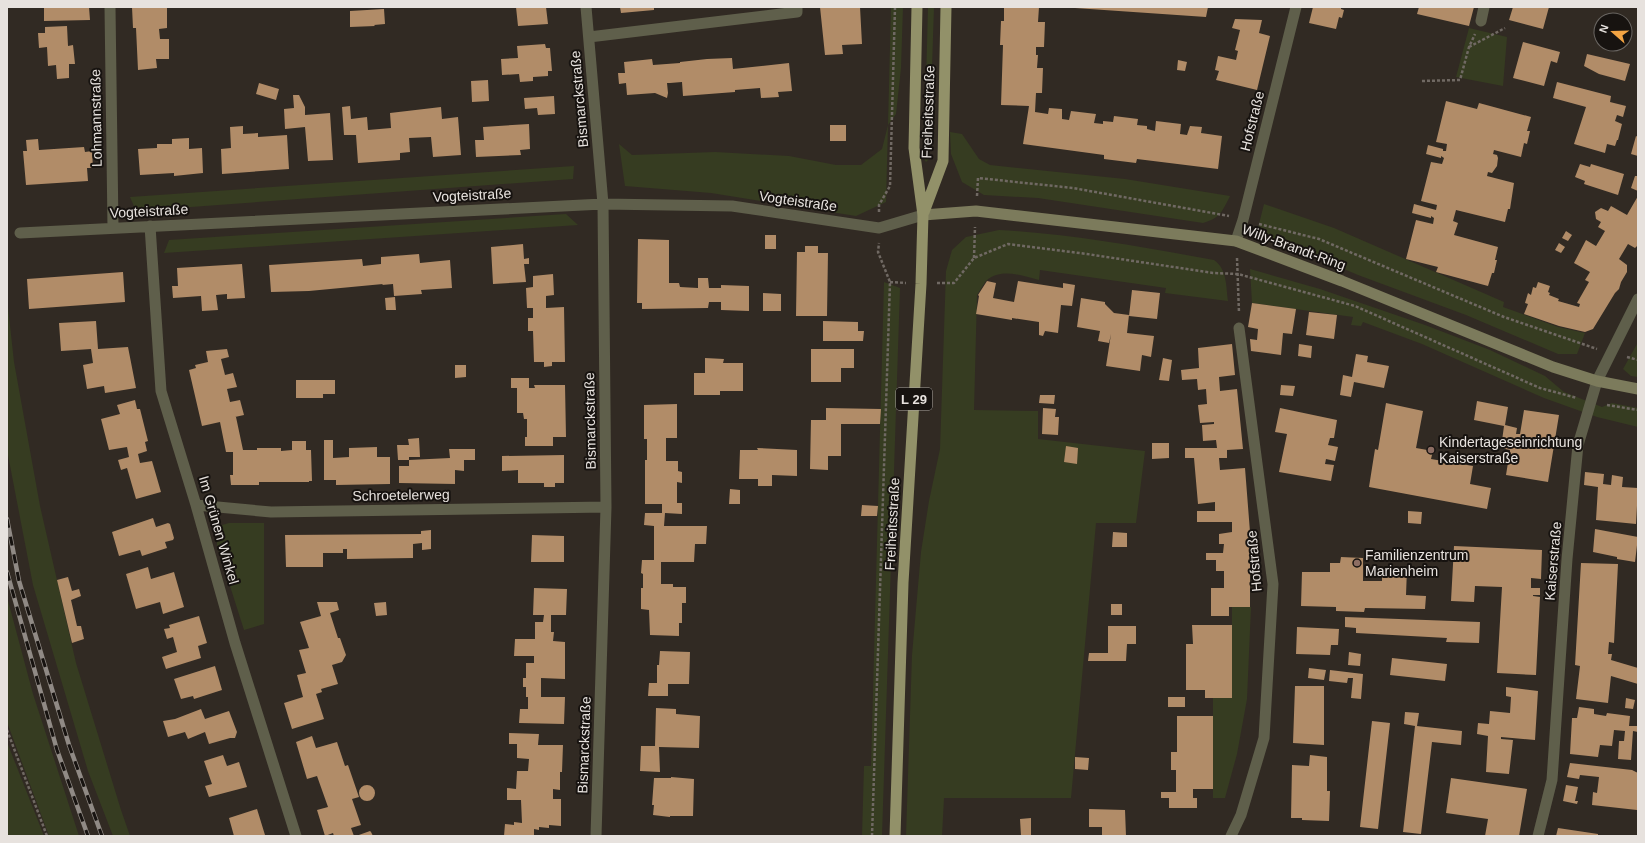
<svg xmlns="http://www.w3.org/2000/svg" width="1645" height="843" font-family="Helvetica,sans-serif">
	<rect width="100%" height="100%" fill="#312a23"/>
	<!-- green -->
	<path fill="#363c21" d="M891 7H903L901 68 896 114 888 125 886 202 856 216 711 193 625 186 619 144 632 155 715 152 789 156 836 165H861L882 149 888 125Z
		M928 7H934L929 159 926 162 924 159Z
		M1469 28 1507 37 1503 86 1456 77Z
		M950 132 962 134 979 159 990 165 1125 179 1230 196C1222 212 1220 218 1203 223L1038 198 984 195 962 182 951 154Z
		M574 166 573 179 136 211 130 197Z
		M1264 204 1334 228 1504 302 1503 307 1558 327 1585 333 1577 354H1558L1466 315 1358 275 1257 232Z
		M566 214 578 225 164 253 169 240Z
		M999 230C1072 234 1142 247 1214 260 1227 269 1226 286 1228 301L1165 293 1166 288 1040 270 1039 280C1023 276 1000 267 986 281 983 285 980 290 977 295L974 410 1038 411V439L1145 451 1136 523H1096L1071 798H944L942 836H906L912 655 921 552 929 501 940 449 946 271 952 250 966 237Z
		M1250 269 1320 289 1425 325 1490 350 1545 376 1564 392 1602 407 1612 403 1638 408V427L1597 417 1544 398 1422 344 1363 322 1361 326 1351 325 1353 317 1252 303Z
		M884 282 900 288 882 836H862L864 766H871Z
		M7 298 14 362 40 506 76 663 121 810 130 836H113L88 771 33 585 7 450Z
		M1637 344H1638V377L1631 376 1623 369Z
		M229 523H264V624L244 630 217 545V533L222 525Z
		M7 597 33 694 79 836H49L7 722Z
		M1232 607H1251L1247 699 1237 754 1225 798H1213V698H1232Z
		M7 742 44 836H7Z"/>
	<!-- building -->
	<path fill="#b18c68" d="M44 7H89L90 20 44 21Z
		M132 7H167V28L159 29 160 39H169V59H156L157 68 138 70 136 28H133Z
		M516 7H546L548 24 518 26Z
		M620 7H654V10L621 13Z
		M820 7H860L862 44 842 45 843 54 825 55Z
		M1004 7H1039L1038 22H1045L1044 47H1036V55H1038L1037 68H1043L1042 93H1036L1035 112 1048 114 1049 108 1062 109V119L1069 120 1071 111 1096 114 1094 123 1103 124V121L1113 122 1114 116 1138 119 1137 125 1147 126V129L1155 131 1156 121 1181 124 1180 134 1187 135 1190 126 1202 127 1201 133 1222 136 1218 169 1137 159 1136 163 1104 159V155L1023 144 1029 106 1001 105 1003 45H1000L1001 21H1004Z
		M1075 7H1208L1206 17 1075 8Z
		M1313 7H1341V9L1344 10 1342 18 1339 17 1336 29 1309 23Z
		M1419 7H1474L1469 26 1417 14Z
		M1513 7H1549L1543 29 1509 20Z
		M384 9 385 24 374 25 375 26 350 27V11Z
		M1235 19 1262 20 1259 33 1270 36 1257 90 1216 80 1219 71 1215 70 1218 56 1236 60 1238 51 1235 50 1240 30 1232 28Z
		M67 26 68 46 73 45 75 64H69V78L57 79 56 65 48 66 47 47 39 48 38 33H45V27Z
		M1523 42 1560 52 1557 63 1551 61 1544 86 1513 78Z
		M545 44 546 48H550L552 71H548V76L533 77V81L520 82 519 74 502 75 501 59 518 58 517 46Z
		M1587 54 1630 64 1625 81 1599 74 1584 66Z
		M732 58 733 69 789 63 792 91 778 92 779 97 761 98 760 88 735 90V92L683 96 682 82 670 83H667L668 93 667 98 655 93 627 95 626 83 619 84 618 73H625L624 62 652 59 653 65 680 63V62L707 59Z
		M1178 60 1187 62 1185 71 1177 70Z
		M488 80 489 101 472 102 471 81Z
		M1557 82 1611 96 1610 102 1626 106 1623 117 1617 115 1615 121 1622 124 1618 140H1617L1615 146 1607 144 1605 153 1574 144 1586 107 1553 98Z
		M259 83 279 89 276 100 256 94Z
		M293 95H299L305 107V115L330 113 333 160 308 161 305 127 285 129 284 109 294 108Z
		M554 96 555 114 538 115 537 108 525 109 524 98Z
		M1446 101 1477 109 1479 103 1531 117 1527 131H1530L1527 144 1524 143 1521 157 1494 150 1493 154 1497 155 1498 158 1497 166 1492 173 1488 172 1487 176 1514 183 1510 209H1508L1505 222 1456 210 1453 221 1458 223 1454 235 1498 247 1495 260H1497L1494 273H1492L1488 286 1436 272 1438 267 1406 259 1416 220 1433 224 1434 218 1431 216V218L1412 213 1414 204 1436 210 1437 205 1421 201 1431 162 1442 164 1444 158 1441 156V158L1426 154 1428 145 1443 149V151H1446L1447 144 1436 142Z
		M350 106 351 119 367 117 368 130 391 128 390 113 441 107 442 119 458 117 461 155 433 157 431 137 409 138 410 152 400 153V160L358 163 356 135H344L342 107Z
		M529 124 530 149 520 150 521 155 476 157 475 140H484L483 127Z
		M830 125H846V141H830Z
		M243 126V134L258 133V137L287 135 289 169 222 174 221 149 231 148 230 127Z
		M1636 136 1638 137V156L1631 154Z
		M189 138V149L202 148 203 173 174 176V173L140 175 138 149 157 148V144H172V139Z
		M38 139 39 150 84 147 85 152 92 151 93 168H87L88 181 26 185 23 151H27L26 140Z
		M1580 164 1590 167 1591 164 1624 174 1618 195 1584 184 1585 181 1575 177Z
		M1635 176H1638V191L1631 188Z
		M1638 196V245L1635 248 1628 244 1619 259 1627 265V272L1621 282 1619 289 1615 293 1593 329 1585 332 1559 326 1524 314 1528 304 1525 303 1528 293 1531 295 1533 287 1536 288 1538 282 1550 286 1548 292 1550 293 1549 295 1559 299 1558 301 1579 307 1580 304 1577 303 1589 282 1585 280 1590 272 1574 263 1586 240 1596 246 1605 231 1598 227 1601 222 1596 219 1595 212 1601 208 1608 211 1611 206 1627 215Z
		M1566 231 1572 235 1568 241 1562 238Z
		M765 235H776V249H765Z
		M638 239 669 240V283H679L680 287 698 288V278H708L709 288H721V285L749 286V311L721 310V302H709L708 308 642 309V303H637Z
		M1559 243 1565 247 1561 253 1555 250Z
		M523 244 524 259 529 258V264H524L526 282 493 284 491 247Z
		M805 246H818V253H828L827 316H796L797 252H805Z
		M419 254 420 263 450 260 452 288 421 290 422 294 394 296 393 284 382 285 383 284 309 291 271 292 269 265 362 259 363 266 381 264V257Z
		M242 264 245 298 227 299V294L216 295 218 310 202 311 201 296 173 298 172 286H178L177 268Z
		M123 272 125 302 29 309 27 279Z
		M553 274 554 295 546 296V308L564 307 565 362H552V366L544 367V362H534L533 331H528V318H533V308H527L526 288 533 287V276Z
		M987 281 996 283 993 298 1014 302 1018 281 1063 288V283L1075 285 1072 306 1061 305 1058 333 1045 331 1043 336 1039 335V322L1012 318V320L976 314 979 296 978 295Z
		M1132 290 1160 293 1157 319 1129 316Z
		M763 293 781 294V311H763Z
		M395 297 396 310H386L385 298Z
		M1081 298 1105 302V304L1114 313 1129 315 1127 333 1154 336 1151 357 1142 355 1140 371 1106 366 1111 334 1109 343 1098 341 1100 331 1077 327Z
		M1252 303 1296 309 1292 334 1283 333 1281 355 1251 351 1250 339 1257 340 1258 329 1248 327Z
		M1309 312 1337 315 1334 339 1306 335Z
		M96 321 98 349 128 347 136 388 105 393 104 386 87 389 83 365 93 363 91 349 61 351 59 323Z
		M823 321 858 322V331H864L863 341H823Z
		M1232 344 1235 375 1219 377 1220 391 1237 389 1243 449 1227 450V458H1219L1220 470 1245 468 1250 532V607H1229V616H1211V588H1224V571H1216V560H1206V553H1223L1224 544H1219V534L1232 532V522H1197V511H1215V502L1198 504 1194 458H1185V448H1217L1216 440 1203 441 1202 425 1214 424V422L1200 423 1198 405 1207 404 1206 389 1198 390 1197 379 1182 380 1181 370 1199 368 1198 348Z
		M1299 344 1312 346 1311 358 1298 356Z
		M227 349 229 357 221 359 225 375 233 373 237 387 227 389 230 402 240 400 244 415 235 417H236L243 450H257V448H281V451L292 450V441H306V450H311L312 481H309V482H259V485H231L230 475H233V452H226L220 422 202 426 189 370 196 368 195 365 208 362 206 351Z
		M811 349H854V368H841V382H811Z
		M1356 354 1368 356 1367 362 1389 366 1384 388 1354 382 1351 397 1340 395 1343 375 1352 377Z
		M705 358 724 359 723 363H743V391H720V395H694V373H705Z
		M1163 358 1172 360 1169 381 1159 380Z
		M455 365H466V377L455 378Z
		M511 378H529V388H535L534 385H565L566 437H553V446H525V437H527V419H524L523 413H517V388H511Z
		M296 380H335V394H323V398H296Z
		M1281 385 1295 386 1293 396 1280 395Z
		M1040 395H1055L1054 404 1039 403Z
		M135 400 137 409H140L148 441 145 442 147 451 138 454 140 463 152 461 161 492 136 499 127 468 121 470 118 460 129 457 127 447 109 450 101 419 120 414 117 405Z
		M1477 401 1508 407 1505 425 1517 428 1516 434H1520L1524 410 1559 415 1548 482 1506 475 1510 450 1501 448 1504 426 1474 420Z
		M1386 403 1423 411 1416 448 1433 451 1431 459 1473 466 1470 484 1491 488 1487 509 1369 487 1375 449 1378 450Z
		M677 404V438H666V461H678V471L682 472V483L677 482V503H682V514L665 513 664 526H707L706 544H695L694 562H661V584H673V587H686V603H682V623H679V636L650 635 649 610 641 609V588H643V574L641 573 642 560H654V526L644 525 645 513H662V504H645V460H647V439H644V405Z
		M826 408 881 409 880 424H841V456H828V470L810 469 811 420H826Z
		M1043 408 1056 409 1055 417H1059L1058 435 1042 434Z
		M1280 408 1337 420 1334 438H1330L1328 445 1338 447 1335 461 1326 459 1325 464 1334 465 1331 481 1279 472 1287 434 1275 432Z
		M419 438 420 457H409V460H398L397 445H409L408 439Z
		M324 440H333V458L349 457V448L377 447V457H390V484L336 485V480H324Z
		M1152 443H1169V458L1152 459Z
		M1066 446 1078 448 1077 464 1064 462Z
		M757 448 797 450V476L772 475V486H758V479H739L740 450H758Z
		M449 449H475V460H464V471L455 470V484L399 483V466H409V460L450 458Z
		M564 455V483H555V487H544V483H518V470L502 471V456Z
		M1585 472 1604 474 1603 484 1611 485 1612 475 1623 477 1622 487 1638 488 1636 524 1596 520 1598 487 1584 485Z
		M730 489 740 490V504H729Z
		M862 505 878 506 877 516H861Z
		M1408 511 1422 512 1421 524 1408 523Z
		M153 518 156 527 168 523 170 524 174 538 173 540 165 542 167 548 142 556 140 550 119 556 112 532Z
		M1595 529 1638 537 1635 562 1617 559V557L1593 552Z
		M431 530V549L422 550V543L413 544V558L347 559V549H343V553H323V567H286L285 535 421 534V531Z
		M1113 532 1127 533V547H1112Z
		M532 535 564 536V562H531Z
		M1454 546 1542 550 1541 579 1531 578V588H1540V595H1533V596L1540 597 1536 675 1497 673 1502 587 1475 586 1474 602 1451 601Z
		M1341 557 1363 558V581H1382V573L1394 574V569H1407L1406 595 1426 596 1425 609 1365 608 1364 612 1336 611V607L1301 606 1302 572H1330V563H1340Z
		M1581 563 1618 564 1614 643 1609 642 1608 654H1612L1611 660 1638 668V684L1611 676 1608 703 1576 699 1580 666 1575 665Z
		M148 567 151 579 174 572 184 607 163 614 160 602 136 609 126 574Z
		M68 577 72 591 79 589 81 596 71 600 77 626H81L84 639 72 643 57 580Z
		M534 588 567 589 566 615H551V632H554L553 641 565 642V679L541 678V697H565L564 724 519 723 520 709H528V697H526V687H523V678H526V663H534V656H514L515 639H535V622H543L544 615H533Z
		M317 602H337L339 610 330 613 338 638H340L346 655 342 662 332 665 338 684 321 689 322 692 316 694 324 719 292 729 284 703 303 697 297 675 306 673 299 650 309 648 300 622 321 616Z
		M386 602 387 615 376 616 374 603Z
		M1111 604H1122V615H1111Z
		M199 616 207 643 198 646 201 658 166 669 162 657 177 652 173 637 167 639 164 629 170 628 169 625Z
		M1345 617 1480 622 1479 643 1446 642 1447 638 1356 633V628L1345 627Z
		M1192 625H1232V698H1205V690H1186V644H1193Z
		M1108 626H1136V644H1127L1126 661H1088L1089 653H1108Z
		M1297 627 1339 629 1338 645H1331L1330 655 1296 654Z
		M660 651 690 652 689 684H668V696H648L649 683H657V665H659Z
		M1349 652 1361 654 1360 666 1348 665Z
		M1392 658 1447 664 1445 681 1390 675Z
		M215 666 222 690 194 699 193 696 181 699 174 679Z
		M1309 668 1326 670 1324 680 1308 678Z
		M1330 670 1363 674 1361 699 1351 698 1353 678H1348L1347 683 1329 681Z
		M1295 686H1324V745L1293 743Z
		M1506 687 1538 691 1535 740 1501 737V739L1513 740 1509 774 1486 772 1488 736 1477 734 1478 723 1489 724 1490 711 1510 713 1511 697 1506 696Z
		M1168 697H1185V707H1168Z
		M1626 698 1635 700 1633 709 1625 708Z
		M1579 707 1594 709V714L1606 716 1607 713 1630 716 1629 726H1638V732L1633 731 1631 760 1618 759 1619 741H1624L1625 731 1614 730 1612 746 1600 745 1598 757 1570 754 1572 718H1577Z
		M656 708 676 709V714L700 716 699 748 659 747 660 772 640 771 641 746H655Z
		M201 709 205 719 229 711 237 732 235 738H230L209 744 205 732 188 739 185 732 168 737 163 721 175 719Z
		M1405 712 1419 713 1417 726 1462 731 1461 745 1432 742 1421 834 1403 832 1415 726 1404 724Z
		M1177 716H1213V789H1193V798H1197V808H1169V798H1161V792H1176V770H1171V752H1177Z
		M1372 721 1390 723 1378 829 1360 827Z
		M509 733 539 734 538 745H563L562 772H560V790L553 789V799H561V826L549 825V828L539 827V830L534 829V836H504L505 824 514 825V822L522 823 521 800H507V788L516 789 517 771H528L529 759 517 758V744H509Z
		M312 736 316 748 337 742 345 766 348 765 359 797 352 799 361 825 351 828 354 836H334L333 833 325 836 317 810 328 807 317 776 307 779 296 742Z
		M223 755 227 766 239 762 247 787 209 797 205 786 212 784 204 761Z
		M1310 755 1327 757V791H1330L1329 821 1302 820V818H1291L1292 765 1309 766Z
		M1075 757 1089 758 1088 770 1075 769Z
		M1570 763 1632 770 1638 773 1637 810 1592 805 1593 792 1597 793 1599 777 1580 775 1579 779 1567 777Z
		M671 777 694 779 693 816H670V817L653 815 654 805H652L654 778H671Z
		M1451 778 1527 789 1519 836H1485L1488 819 1446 813Z
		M1566 785 1578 787 1575 801H1578L1577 804 1563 801Z
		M359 793a8 8 0 1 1 16 0a8 8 0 1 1-16 0Z
		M257 809 265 835 234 836 229 818Z
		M1089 809 1125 810 1126 836H1102V827H1089Z
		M1031 818V836H1021L1020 819Z
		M1558 828 1598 834V836H1556Z
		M370 831 371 832 373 836H356Z"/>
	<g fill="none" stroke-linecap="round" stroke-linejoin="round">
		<!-- path -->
		<path stroke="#706963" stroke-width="2.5" stroke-dasharray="3 2" stroke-linecap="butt" d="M1469 47 1505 28
			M1422 81 1460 80 1469 47 1475 34
			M977 196 978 178 1073 188 1229 216
			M879 212V205L890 186 895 7
			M1259 224 1319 239 1504 317 1597 349
			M974 258 975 227
			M1237 258 1239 313
			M890 282 906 283
			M937 283H954L974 258 1008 244 1087 254 1213 273 1238 274 1355 306 1540 388 1577 398
			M1627 357 1638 360
			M1607 405 1638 410
			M7 730 47 836
			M872 836 890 282 878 252 879 243"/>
		<!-- minor -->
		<path stroke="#5f5f4b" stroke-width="11" d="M110 7 113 228
			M586 7 603 204 606 507 596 836
			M1481 21 1484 7
			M589 37 797 12V7
			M150 226 161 391 196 505 235 643 296 836
			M20 233 603 204 732 206 879 228 923 215
			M1236 241 1243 220 1296 7
			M196 505 271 512 606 507
			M1231 836 1241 815 1264 738 1273 584 1239 328
			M1538 836 1552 780 1567 559 1578 445 1597 381 1638 299"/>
		<!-- secondary -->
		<path stroke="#7c7b5c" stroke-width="11" d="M923 215 976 211 1236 241 1342 281 1553 367 1597 381 1638 389"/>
		<!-- primary -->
		<path stroke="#929169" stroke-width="11" d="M924 212 943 161 946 7
			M895 836 903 583 921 284 923 215 914 148 917 7"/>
		<defs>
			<path id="rail" d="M7 519 19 581 69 745 102 836
				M7 572 57 750 88 836"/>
		</defs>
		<!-- rail casing -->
		<use href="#rail" stroke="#908a85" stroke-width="4.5"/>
		<!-- rail -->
		<use href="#rail" stroke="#171310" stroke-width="3" stroke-dasharray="9" stroke-linecap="butt"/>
	</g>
	<!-- markers -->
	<g fill="#8d6e63" stroke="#171310" stroke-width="1.5">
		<circle cx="1431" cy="450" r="4"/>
		<circle cx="1357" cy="563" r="4"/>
	</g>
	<g text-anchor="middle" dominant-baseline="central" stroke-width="4" stroke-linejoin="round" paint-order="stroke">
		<!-- shield labels -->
		<rect fill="#171310" stroke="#a9a4a0" stroke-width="1" x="896" y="388" width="36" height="22" rx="3"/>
		<g font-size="13" font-weight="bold" fill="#e7e2de">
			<text x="914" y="399">L 29</text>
		</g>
		<!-- street labels -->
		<g font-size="14" fill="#e7e2de" stroke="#171310">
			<text transform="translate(579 99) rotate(-95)">Bismarckstraße</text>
			<text transform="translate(928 112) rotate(-88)">Freiheitsstraße</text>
			<text transform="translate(96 118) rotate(-91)">Lohmannstraße</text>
			<text transform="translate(1252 121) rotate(-76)">Hofstraße</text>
			<text transform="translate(472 195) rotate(-3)">Vogteistraße</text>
			<text transform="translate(798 201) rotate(8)">Vogteistraße</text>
			<text transform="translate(149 211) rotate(-3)">Vogteistraße</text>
			<text transform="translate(1294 247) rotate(20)">Willy-Brandt-Ring</text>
			<text transform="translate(590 421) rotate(-91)">Bismarckstraße</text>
			<text transform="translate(401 495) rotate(-1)">Schroetelerweg</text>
			<text transform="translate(892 524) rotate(-87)">Freiheitsstraße</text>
			<text transform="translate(219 530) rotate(74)">Im Grünen Winkel</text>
			<text transform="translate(1254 561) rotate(-95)">Hofstraße</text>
			<text transform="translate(1553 561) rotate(-85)">Kaiserstraße</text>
			<text transform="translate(584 745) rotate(-88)">Bismarckstraße</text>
		</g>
		<!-- poi labels -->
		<g font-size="14" fill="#e7e2de" stroke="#171310" text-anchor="start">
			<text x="1439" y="442">Kindertageseinrichtung<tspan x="1439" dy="16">Kaiserstraße</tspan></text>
			<text x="1365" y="555">Familienzentrum<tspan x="1365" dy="16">Marienheim</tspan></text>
		</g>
	</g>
	<!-- border -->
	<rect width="1645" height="843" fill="none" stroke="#e7e2de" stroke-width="16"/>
	<!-- north arrow -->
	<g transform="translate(1613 32) rotate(290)"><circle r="19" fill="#171310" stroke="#6a6662"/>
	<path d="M0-3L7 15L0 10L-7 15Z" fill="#f3a443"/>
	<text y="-6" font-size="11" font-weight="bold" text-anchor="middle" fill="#e7e2de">N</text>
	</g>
</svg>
